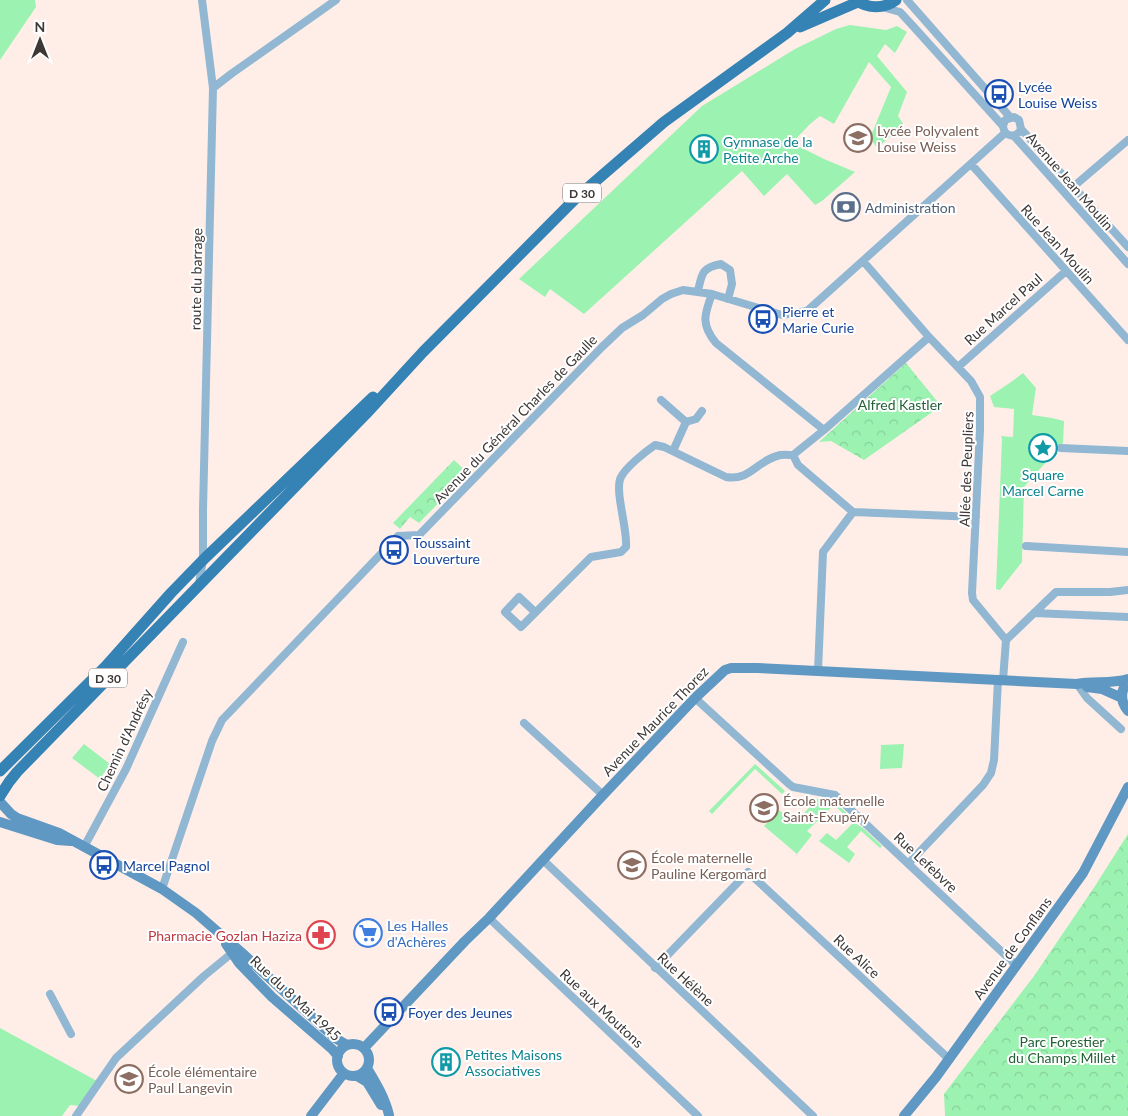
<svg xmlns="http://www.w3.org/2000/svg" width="1128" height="1116" font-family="Lato,sans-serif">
	<defs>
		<pattern id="forest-crowns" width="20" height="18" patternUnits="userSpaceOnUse" patternTransform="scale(1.25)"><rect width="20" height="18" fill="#9cf2b1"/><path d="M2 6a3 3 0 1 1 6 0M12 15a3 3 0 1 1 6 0" fill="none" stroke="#87d099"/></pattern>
	</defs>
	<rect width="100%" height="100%" fill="#ffeee8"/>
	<!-- green -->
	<path fill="#9cf2b1" d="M0 0H35L36 7 0 60Z
		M850 25 886 30 897 26 907 32 895 53 885 44 877 56 907 92 898 116 904 125 877 148 870 138 891 87 869 62 834 124 820 116 810 124 792 143 824 159 855 172 822 201 815 205 787 174 764 196 742 171 584 314 550 289 545 297 519 279 702 106 795 49 836 29Z
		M1023 373 1036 388 1032 415 1052 418 1064 421 1063 443 1024 487 1022 562 1000 590 996 589 1002 439 1001 436 1013 437 1014 409 994 407 990 396 1011 382Z
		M84 744 110 764 100 779 72 758Z
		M904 744 902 768 880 769 881 745Z
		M755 764 785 791 782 794 755 769 712 814 709 811Z
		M817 799 834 801 854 820 855 823 863 828 882 846 880 848 861 831 847 847 855 854 849 863 819 841 827 833 836 840 853 823 834 805 807 831 812 835 797 854 764 826 779 810 795 823Z
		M0 1028 97 1081 80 1106 70 1105 62 1116H0Z"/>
	<!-- forest -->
	<path fill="url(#forest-crowns)" d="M906 363 941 406 864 460 831 441 819 442Z
		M454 460 468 473 419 523 410 517 400 529 393 523Z
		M1128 834V1116H945L944 1094 1034 976 1095 886Z"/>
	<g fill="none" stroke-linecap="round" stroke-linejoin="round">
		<!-- street -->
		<path stroke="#91b7d3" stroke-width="8" d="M907 0 1010 117
			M882 7 900 12 912 25 1003 126C1004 137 1016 139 1021 129L1019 120 1014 117 1005 120 1003 126
			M213 88 231 74 336 0
			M1021 129 1128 247
			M1014 136 1128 264
			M971 164 1128 340
			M1073 187 1128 140
			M863 261 929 337 971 381 980 397V430L972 593 973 600 1006 640 1003 680
			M698 291C702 274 701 268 721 264L730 270 732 284 728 299
			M712 294C704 315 701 325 716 343L824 430
			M958 367 1066 271
			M661 400 686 422 673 451
			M686 422 696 419 702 411
			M1061 448 1128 451
			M793 455 824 430 929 337
			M793 455 798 465 853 512
			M853 512 976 517
			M1026 546 1128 552
			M199 584 203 560V510L213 88 202 0
			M535 612 519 597 505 612 521 627 591 557 621 552 626 547C628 530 614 490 621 477 626 467 645 452 655 445L664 447 726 477C750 481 757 461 777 456 782 454 788 455 793 455
			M1034 613 1128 617
			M1006 640 1056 592H1110L1128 590
			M818 671 823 552 853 512
			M1077 684 1087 698 1121 729
			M695 698 789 784 793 787 835 795 1017 966
			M524 723 603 795
			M84 847 126 769 183 642
			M543 860 813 1116
			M909 863 983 785 991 773 994 760 998 680
			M162 889 212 741 222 720 398 536 419 535 602 347 622 328 643 315 662 299 671 294 683 290 712 294 782 315 807 311 1005 133
			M489 918 698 1116
			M655 968 748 872 949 1059
			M50 994 71 1034
			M76 1116 116 1058 204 976 232 953"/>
		<!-- secondary -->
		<path stroke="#5f98c2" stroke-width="10" d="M1128 681C1120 691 1120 701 1128 711
			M1087 687 1102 689 1122 698
			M0 802 11 814 17 818 59 833 162 889 196 913 241 952 335 1038 347 1045
			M0 822 57 840 71 841
			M226 944 239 963 272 997 332 1049 338 1056
			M337 1060a16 16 0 1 1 32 0a16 16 0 1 1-32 0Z
			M364 1048 465 941 489 918 603 795 695 698 725 670 731 668H757L1077 684C1094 681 1112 684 1128 679
			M367 1068C376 1083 385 1098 389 1115
			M357 1076 367 1082 381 1105
			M311 1116 344 1073
			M904 1116 936 1077 1083 873 1128 787"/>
		<!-- primary -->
		<path stroke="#3582b5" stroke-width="11" d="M856 0C868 9 884 9 896 0
			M800 27 858 2
			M0 771 106 666 171 593 203 560 373 397
			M0 796 9 782 17 772 366 414 423 352 576 198 664 122 787 33 825 0"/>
	</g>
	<!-- icons -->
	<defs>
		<symbol id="bus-ring" viewBox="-11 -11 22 22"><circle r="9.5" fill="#fff" stroke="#1a4fb4" stroke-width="1.5"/><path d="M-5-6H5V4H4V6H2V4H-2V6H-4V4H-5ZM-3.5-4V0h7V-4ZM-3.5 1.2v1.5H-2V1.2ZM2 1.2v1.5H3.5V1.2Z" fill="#1a4fb4"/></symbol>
		<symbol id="school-ring" viewBox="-11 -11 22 22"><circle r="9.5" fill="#fff" stroke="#8d6e63" stroke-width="1.5"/><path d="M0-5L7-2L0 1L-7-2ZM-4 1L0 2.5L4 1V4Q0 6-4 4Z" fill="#8d6e63"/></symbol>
		<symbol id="building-ring" viewBox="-11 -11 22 22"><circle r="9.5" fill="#fff" stroke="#0f9aa8" stroke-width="1.5"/><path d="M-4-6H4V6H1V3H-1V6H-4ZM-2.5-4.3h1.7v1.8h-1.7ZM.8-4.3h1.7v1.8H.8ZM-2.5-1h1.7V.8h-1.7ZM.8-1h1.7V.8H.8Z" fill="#0f9aa8"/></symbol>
		<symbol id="bank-ring" viewBox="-11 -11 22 22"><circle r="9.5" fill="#fff" stroke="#5c6f8a" stroke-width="1.5"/><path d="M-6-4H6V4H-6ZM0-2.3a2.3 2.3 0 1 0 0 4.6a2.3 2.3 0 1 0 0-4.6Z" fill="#5c6f8a"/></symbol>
		<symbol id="sight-ring" viewBox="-11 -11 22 22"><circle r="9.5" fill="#fff" stroke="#0f9aa8" stroke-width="1.5"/><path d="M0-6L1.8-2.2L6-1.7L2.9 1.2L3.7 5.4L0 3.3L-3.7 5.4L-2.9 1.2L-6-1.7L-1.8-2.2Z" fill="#0f9aa8"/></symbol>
		<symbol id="supermarket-ring" viewBox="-11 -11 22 22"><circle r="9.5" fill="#fff" stroke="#3f7fe0" stroke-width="1.5"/><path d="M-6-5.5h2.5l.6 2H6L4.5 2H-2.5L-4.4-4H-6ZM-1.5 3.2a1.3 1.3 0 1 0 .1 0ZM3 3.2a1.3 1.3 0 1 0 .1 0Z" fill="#3f7fe0"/></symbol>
		<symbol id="pharmacy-ring" viewBox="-11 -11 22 22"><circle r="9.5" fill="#fff" stroke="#e0444e" stroke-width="1.5"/><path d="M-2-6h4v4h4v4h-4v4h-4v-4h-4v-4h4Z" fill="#e0444e"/></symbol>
	</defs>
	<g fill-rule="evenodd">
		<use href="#bus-ring" x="983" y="78" width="32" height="32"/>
		<use href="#school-ring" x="842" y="122" width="32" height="32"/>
		<use href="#building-ring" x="688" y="133" width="32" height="32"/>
		<use href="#bank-ring" x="830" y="191" width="32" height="32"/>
		<use href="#bus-ring" x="747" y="303" width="32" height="32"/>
		<use href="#sight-ring" x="1027" y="432" width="32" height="32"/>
		<use href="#bus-ring" x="378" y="534" width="32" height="32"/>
		<use href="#school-ring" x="748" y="792" width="32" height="32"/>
		<use href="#bus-ring" x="88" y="849" width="32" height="32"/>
		<use href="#school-ring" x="616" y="849" width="32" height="32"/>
		<use href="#supermarket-ring" x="352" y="917" width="32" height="32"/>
		<use href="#pharmacy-ring" x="305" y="919" width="32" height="32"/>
		<use href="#bus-ring" x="373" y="996" width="32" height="32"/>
		<use href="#building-ring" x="430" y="1046" width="32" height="32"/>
		<use href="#school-ring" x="113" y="1063" width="32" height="32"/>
	</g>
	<g text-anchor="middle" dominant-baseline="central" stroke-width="4" stroke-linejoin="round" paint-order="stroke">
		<!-- shield labels -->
		<g fill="#fff" stroke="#777372" stroke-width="1">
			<rect x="563" y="183.5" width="38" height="19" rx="4"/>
			<rect x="89" y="668.5" width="38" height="19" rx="4"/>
		</g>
		<g font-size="12" font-weight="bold" fill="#3d3735">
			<text x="582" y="193">D 30</text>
			<text x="108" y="678">D 30</text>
		</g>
		<!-- transit labels -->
		<g font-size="14" fill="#164399" stroke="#fff" text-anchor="start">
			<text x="1018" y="86">Lycée<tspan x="1018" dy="16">Louise Weiss</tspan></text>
			<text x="782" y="311">Pierre et<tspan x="782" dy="16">Marie Curie</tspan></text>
			<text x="413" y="542">Toussaint<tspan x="413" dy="16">Louverture</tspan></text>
			<text x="123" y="865">Marcel Pagnol</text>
			<text x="408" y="1012">Foyer des Jeunes</text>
		</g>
		<!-- education labels -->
		<g font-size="14" fill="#785e54" stroke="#fff" text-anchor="start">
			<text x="877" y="130">Lycée Polyvalent<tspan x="877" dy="16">Louise Weiss</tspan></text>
			<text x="783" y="800">École maternelle<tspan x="783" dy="16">Saint-Exupéry</tspan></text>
			<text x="651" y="857">École maternelle<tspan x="651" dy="16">Pauline Kergomard</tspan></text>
			<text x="148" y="1071">École élémentaire<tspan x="148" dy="16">Paul Langevin</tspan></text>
		</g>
		<!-- culture labels -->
		<g font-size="14" fill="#0d838f" stroke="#fff" text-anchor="start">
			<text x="723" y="141">Gymnase de la<tspan x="723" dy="16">Petite Arche</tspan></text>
			<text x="1043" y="474" text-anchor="middle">Square<tspan x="1043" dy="16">Marcel Carne</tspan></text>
			<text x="465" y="1054">Petites Maisons<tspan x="465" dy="16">Associatives</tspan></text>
		</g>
		<!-- street labels -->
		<g font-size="14" fill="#3d3735" stroke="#fff">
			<text transform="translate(1070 181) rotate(49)">Avenue Jean Moulin</text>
			<text transform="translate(1058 244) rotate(48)">Rue Jean Moulin</text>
			<text transform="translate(196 279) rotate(-89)">route du barrage</text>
			<text transform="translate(1003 309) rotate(-42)">Rue Marcel Paul</text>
			<text transform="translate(515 419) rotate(-46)">Avenue du Général Charles de Gaulle</text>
			<text transform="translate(966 469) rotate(-88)">Allée des Peupliers</text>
			<text transform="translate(655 721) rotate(-46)">Avenue Maurice Thorez</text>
			<text transform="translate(124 740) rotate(-65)">Chemin d'Andrésy</text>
			<text transform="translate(926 862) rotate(43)">Rue Lefebvre</text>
			<text transform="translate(1012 948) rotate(-54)">Avenue de Conflans</text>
			<text transform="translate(857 956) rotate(43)">Rue Alice</text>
			<text transform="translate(686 979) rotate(43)">Rue Hélène</text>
			<text transform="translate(296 998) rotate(43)">Rue du 8 Mai 1945</text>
			<text transform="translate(602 1008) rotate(43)">Rue aux Moutons</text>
		</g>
		<!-- service labels -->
		<g font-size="14" fill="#4e5e75" stroke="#fff" text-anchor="start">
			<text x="865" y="207">Administration</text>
		</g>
		<!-- park labels -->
		<g font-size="14" fill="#236136" stroke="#fff">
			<text x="900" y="404">Alfred Kastler</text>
			<text x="1062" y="1041">Parc Forestier<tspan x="1062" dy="16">du Champs Millet</tspan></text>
		</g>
		<!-- shop labels -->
		<g font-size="14" fill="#366cbe" stroke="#fff" text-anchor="start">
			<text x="387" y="925">Les Halles<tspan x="387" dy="16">d'Achères</tspan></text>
		</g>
		<!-- health labels -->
		<g font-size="14" fill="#be3a42" stroke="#fff" text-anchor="end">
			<text x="302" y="935">Pharmacie Gozlan Haziza</text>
		</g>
	</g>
	<!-- north arrow -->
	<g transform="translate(40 40)" stroke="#ffffff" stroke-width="4" paint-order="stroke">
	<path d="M0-4L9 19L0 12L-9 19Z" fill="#3d3735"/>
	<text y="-8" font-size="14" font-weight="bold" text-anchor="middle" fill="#3d3735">N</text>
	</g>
</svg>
